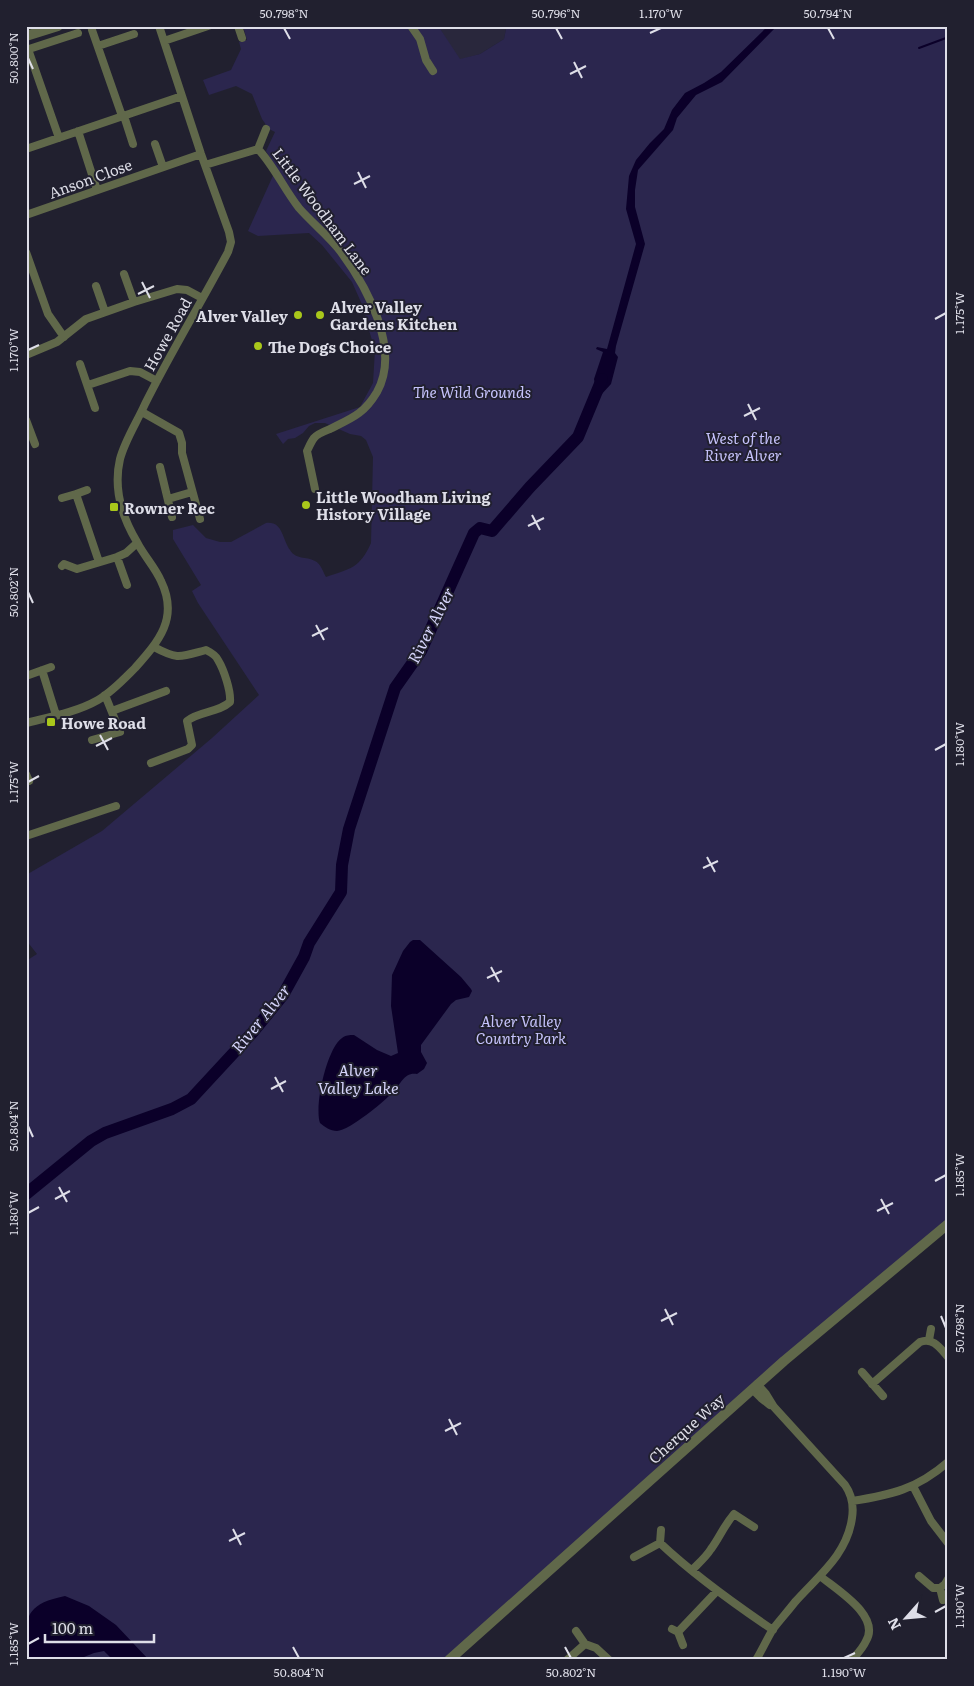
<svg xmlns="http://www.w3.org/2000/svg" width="974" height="1686" font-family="Literata,serif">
	<rect width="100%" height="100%" fill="#21202f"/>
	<!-- built -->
	<path fill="#29273c" d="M434 26H504L506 29 504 39 480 54 459 60 439 27Z"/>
	<!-- green -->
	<path fill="#2b264e" d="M243 26 439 27 460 59 480 54 504 39 506 29 511 26H948V1222L449 1660H26V961L37 954 26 940V875L102 831 212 738 259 695 198 603 192 591 201 585 173 539V530L193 525 206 538 220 542H231L266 523C283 521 282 539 290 550 296 560 306 556 315 561 321 564 323 572 326 577 350 569 360 568 371 543L373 457 366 440 361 436 350 434 325 423H315L309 426 303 433 295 438 288 439 283 444 276 434 360 407 373 383 375 350 368 327 364 309 352 282 322 245 309 233 258 236 248 231 276 169 266 151 275 132 269 129 262 119 252 94 236 86 209 95 203 80 231 70 241 49 239 42 247 40Z"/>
	<!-- water -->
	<path fill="#0b0029" d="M768 26H777L722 82 696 95 677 118 673 130 638 170 635 190V207L645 244 616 346 615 353 618 357 611 384 600 396 593 395 595 384 594 379 603 352 596 349 597 347 607 349 636 244 626 209 629 176 636 160 650 143 664 129 672 110 685 93 704 83 721 72Z
		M413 940H420L461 977 471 989 472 991 469 997 456 1000 451 1004 421 1045V1052L427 1063 424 1069 417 1074C404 1072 401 1084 394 1091 384 1102 350 1130 337 1131 330 1131 325 1127 320 1123 314 1106 327 1048 342 1038 346 1035 349 1035 354 1035L377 1050 391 1056 398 1053 391 1006 392 975 403 951 410 942Z
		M65 1596 89 1606 116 1625 149 1660H113L104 1651 94 1653 84 1657V1660H26C26 1622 20 1605 65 1596Z"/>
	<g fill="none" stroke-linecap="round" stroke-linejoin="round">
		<!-- stream -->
		<path stroke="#0b0029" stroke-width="2" d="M919 48 946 38 948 32"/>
		<!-- river -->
		<path stroke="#0b0029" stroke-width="12" d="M26 1194 91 1141 105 1133 172 1109 191 1099 253 1032 283 995 304 957 309 943 341 892 342 865 349 829 395 688 421 651 474 533 480 528 492 531 530 487 578 437 602 379"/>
		<!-- minor -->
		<path stroke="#60684a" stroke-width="8" d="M238 26 242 38
			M411 26 420 39 426 60 433 71
			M92 30 122 116
			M164 41 208 26
			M98 46 134 34
			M28 49 59 138
			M26 50 78 33
			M124 116 133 144
			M78 131 97 190
			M155 144 163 167
			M26 149 182 96
			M258 149 266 129
			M205 165 258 149C274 166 284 189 299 208 312 223 329 236 341 252 367 287 401 349 377 392 364 414 352 418 330 429 325 431 317 434 314 438 311 442 309 447 307 451L315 489
			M26 215 201 154
			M26 252 48 314 64 337
			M124 274 134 302
			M96 286 105 312
			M26 355 57 342 86 319 134 302 177 289 187 290 202 298
			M80 364 95 408
			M88 385 130 371 140 372 157 381
			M142 412 179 433 182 443V453L200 519
			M26 420 35 444
			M160 467 172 517
			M76 494 87 490
			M62 498 76 494 99 562
			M168 499 192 492
			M117 557 127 585
			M62 566 64 564 77 569 117 557 126 553 137 543
			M42 670 56 715
			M26 676 51 667
			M112 711 166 691
			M26 723C50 717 77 712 98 700 112 692 124 679 135 668 159 641 179 618 161 581 155 567 144 556 137 542 122 517 113 489 120 459 125 440 137 422 145 404 171 352 201 303 228 252L231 242 229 232 201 154 159 26
			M92 740 120 732 105 695
			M151 763 188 749 192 745 187 721C199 711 218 713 230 702 231 691 224 670 218 660 216 655 210 652 206 650 180 657 178 660 154 647
			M26 774 29 781
			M26 836 116 806
			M929 1340 931 1329
			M862 1372 883 1396
			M872 1384 920 1342C933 1337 940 1348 948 1357
			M752 1389 761 1398 770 1405
			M913 1486 931 1521 948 1543
			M852 1501C891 1495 917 1489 948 1462
			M660 1543 661 1530
			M634 1557 660 1543C695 1576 733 1603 773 1630
			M692 1570C699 1563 706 1557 711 1549 720 1537 723 1527 734 1514L754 1527
			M820 1576C837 1590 881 1616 866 1641 863 1648 857 1654 852 1660
			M919 1576 933 1588H940L945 1584 948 1579
			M940 1588 943 1600
			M672 1629 678 1632 683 1645
			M576 1631 585 1644
			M678 1632 716 1592
			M567 1660 585 1644 596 1648 609 1660
			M756 1660C762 1650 767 1639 773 1629 780 1620 788 1611 795 1602 818 1576 847 1555 852 1518 854 1505 852 1495 845 1485L774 1407 766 1394 757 1384"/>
		<!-- tertiary -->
		<path stroke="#60684a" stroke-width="10" d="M26 36 58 26
			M449 1660 784 1361 948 1224"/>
	</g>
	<!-- ticks -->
	<path fill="none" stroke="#dedee8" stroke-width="2" d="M284 28 290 39M556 28 562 39M828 28 834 39M650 33 661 28M28 58 33 69M574 62 582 78M570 74 586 66M358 172 366 188M354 184 370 176M142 282 150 298M138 294 154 286M935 319 946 313M28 350 39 345M748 404 756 420M744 416 760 408M532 515 540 530M528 526 544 518M28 592 33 603M316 625 324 640M312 636 328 628M100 735 108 750M96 746 112 738M935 750 946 744M28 782 39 776M707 857 715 872M703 868 718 861M491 967 499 982M487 978 502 971M275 1077 283 1092M271 1089 286 1081M28 1126 33 1137M935 1181 946 1175M59 1187 67 1202M55 1199 70 1191M881 1199 889 1214M877 1211 893 1203M28 1213 39 1207M665 1309 673 1325M941 1316 946 1328M661 1321 677 1313M449 1419 457 1435M445 1431 461 1423M233 1529 241 1545M229 1541 245 1533M935 1612 946 1606M28 1644 39 1638M293 1647 299 1658M565 1647 571 1658M844 1658 855 1653"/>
	<!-- markers -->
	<g fill="#a9c71b" stroke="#21202f" stroke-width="2">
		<circle cx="298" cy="315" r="5"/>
		<circle cx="320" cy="315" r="5"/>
		<circle cx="258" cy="346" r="5"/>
		<circle cx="306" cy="505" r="5"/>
		<rect x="109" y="502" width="10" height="10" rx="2.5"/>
		<rect x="46" y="717" width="10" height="10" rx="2.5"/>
	</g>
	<g text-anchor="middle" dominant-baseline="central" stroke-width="4" stroke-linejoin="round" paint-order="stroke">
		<!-- street labels -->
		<g font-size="15" fill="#dedee8" stroke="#21202f">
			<text transform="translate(90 178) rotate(-20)">Anson Close</text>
			<text transform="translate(323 211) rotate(53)">Little Woodham Lane</text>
			<text transform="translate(167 334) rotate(-61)">Howe Road</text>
			<text transform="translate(686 1428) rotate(-42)">Cherque Way</text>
		</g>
		<!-- poi labels -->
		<g font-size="15" font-weight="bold" fill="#dedee8" stroke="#21202f" text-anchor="start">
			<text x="330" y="306">Alver Valley<tspan x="330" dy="17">Gardens Kitchen</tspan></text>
			<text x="288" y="315" text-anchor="end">Alver Valley</text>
			<text x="268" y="346">The Dogs Choice</text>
			<text x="316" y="496">Little Woodham Living<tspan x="316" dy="17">History Village</tspan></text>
			<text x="124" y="507">Rowner Rec</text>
			<text x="61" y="722">Howe Road</text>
		</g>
		<!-- park labels -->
		<g font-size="15" font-style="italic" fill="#c5c2fb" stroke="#21202f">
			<text x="472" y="391">The Wild Grounds</text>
			<text x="743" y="437">West of the<tspan x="743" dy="17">River Alver</tspan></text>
			<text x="521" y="1020">Alver Valley<tspan x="521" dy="17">Country Park</tspan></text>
		</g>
		<!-- water labels -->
		<g font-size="16" font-style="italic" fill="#d4d3f9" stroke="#21202f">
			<text transform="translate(430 625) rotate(-63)">River Alver</text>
			<text transform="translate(260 1018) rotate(-51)">River Alver</text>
			<text x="358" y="1069">Alver<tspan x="358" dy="18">Valley Lake</tspan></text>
		</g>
	</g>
	<!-- border -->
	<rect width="974" height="1686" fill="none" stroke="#21202f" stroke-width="55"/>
	<!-- north arrow -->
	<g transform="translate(906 1618) rotate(243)" stroke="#21202f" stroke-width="4" paint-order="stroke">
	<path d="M0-4L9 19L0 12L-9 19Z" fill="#dedee8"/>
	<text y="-8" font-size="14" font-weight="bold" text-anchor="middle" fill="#dedee8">N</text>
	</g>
	<!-- scale -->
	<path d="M45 1634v8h109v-8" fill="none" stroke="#dedee8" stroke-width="2.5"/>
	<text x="52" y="1634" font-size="15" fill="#dedee8" stroke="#21202f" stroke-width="4" paint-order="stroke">100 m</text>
	<rect x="28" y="28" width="918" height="1630" fill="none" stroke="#dedee8" stroke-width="2"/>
	<g font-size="12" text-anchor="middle" fill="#dedee8">
		<text x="284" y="18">50.798°N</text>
		<text x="556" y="18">50.796°N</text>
		<text x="661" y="18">1.170°W</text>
		<text x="828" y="18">50.794°N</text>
		<text transform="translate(14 58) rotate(-90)" y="4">50.800°N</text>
		<text transform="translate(960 313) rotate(-90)" y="4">1.175°W</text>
		<text transform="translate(14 350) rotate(-90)" y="4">1.170°W</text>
		<text transform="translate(14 592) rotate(-90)" y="4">50.802°N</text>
		<text transform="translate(960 744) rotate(-90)" y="4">1.180°W</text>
		<text transform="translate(14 782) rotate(-90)" y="4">1.175°W</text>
		<text transform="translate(14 1126) rotate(-90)" y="4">50.804°N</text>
		<text transform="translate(960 1175) rotate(-90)" y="4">1.185°W</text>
		<text transform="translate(14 1213) rotate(-90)" y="4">1.180°W</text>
		<text transform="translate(960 1328) rotate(-90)" y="4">50.798°N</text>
		<text transform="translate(960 1606) rotate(-90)" y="4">1.190°W</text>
		<text transform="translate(14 1644) rotate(-90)" y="4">1.185°W</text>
		<text x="299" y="1677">50.804°N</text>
		<text x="571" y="1677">50.802°N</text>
		<text x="844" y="1677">1.190°W</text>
	</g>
</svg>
